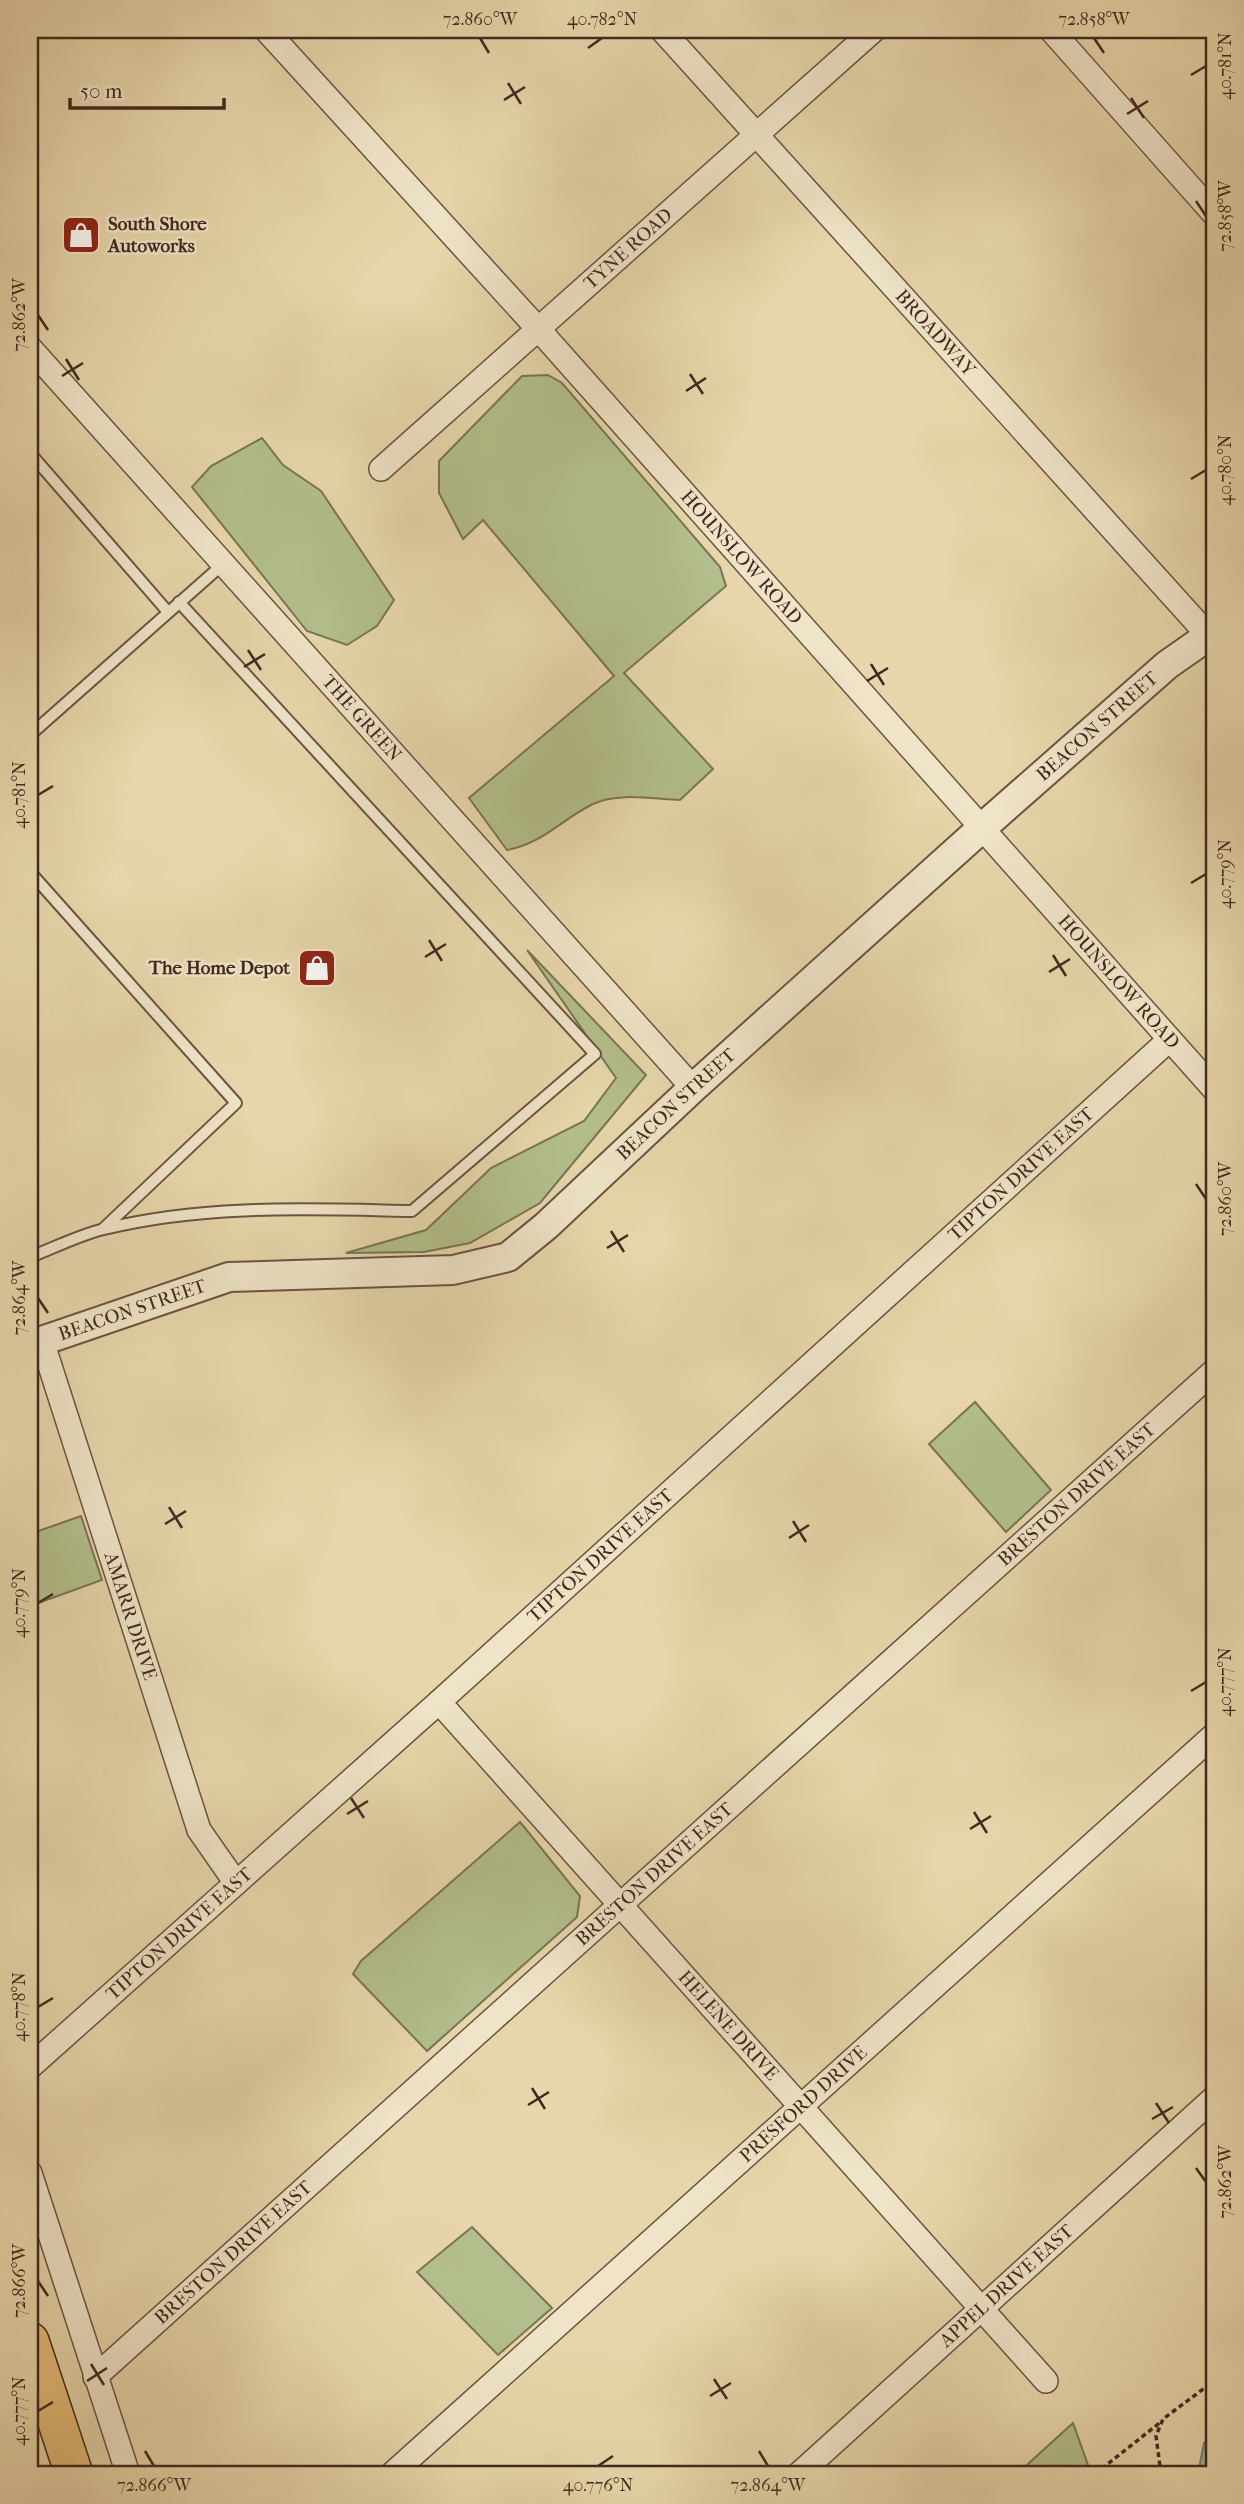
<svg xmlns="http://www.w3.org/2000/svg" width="1244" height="2504" font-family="'IM FELL French Canon',serif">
	<rect width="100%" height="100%" fill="#e7d6ab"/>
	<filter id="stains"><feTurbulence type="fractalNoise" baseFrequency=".00286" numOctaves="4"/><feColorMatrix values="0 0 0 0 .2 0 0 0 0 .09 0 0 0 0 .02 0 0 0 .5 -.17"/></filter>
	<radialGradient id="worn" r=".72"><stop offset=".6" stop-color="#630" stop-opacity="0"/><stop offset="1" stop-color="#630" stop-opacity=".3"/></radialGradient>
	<!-- green -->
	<path fill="#b2be8b" stroke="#7a7455" stroke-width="2" d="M548 375 562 383 720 567 726 586 624 673 713 769 680 800C654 799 617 792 593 804 562 819 542 844 507 850L469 798 614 676 483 520 463 539 439 493V461L522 376Z
		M262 438 283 465 321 491 394 600 377 626 347 645 307 631 192 487 211 466Z
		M527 950 646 1075 540 1203 470 1243 424 1252 346 1253 426 1230 491 1168 584 1121 616 1078Z
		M975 1402 1051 1490 1006 1532 929 1444Z
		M81 1516 102 1580 30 1606V1534Z
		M520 1822 580 1896 577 1917 427 2051 353 1974 361 1961Z
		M472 2227 552 2308 498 2355 417 2272Z
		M1073 2423 1088 2465 1078 2474H1017Z"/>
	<!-- water -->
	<path fill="#97b9a5" stroke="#757f6f" stroke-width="2" d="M1214 2435V2474H1198L1204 2443Z"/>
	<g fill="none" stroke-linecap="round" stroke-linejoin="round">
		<defs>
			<path id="service" d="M30 453 168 612
				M30 735 222 565
				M30 872 236 1103 103 1229
				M30 1257C54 1248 79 1235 104 1229 205 1204 310 1209 412 1211L595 1054 179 602"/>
			<g id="minor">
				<path id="s1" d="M266 30 540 331 1214 1089"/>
				<path id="s2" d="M662 30 1208 635"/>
				<path d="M1051 30 1214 214"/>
				<path id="s3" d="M30 348 693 1088"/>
				<path id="s4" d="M381 469 874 30"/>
				<path id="s5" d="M42 1341 199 1830 236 1883"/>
				<path id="s6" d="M439 1702 1046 2381"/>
				<path id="s7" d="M30 2067 439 1702 1169 1040"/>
				<path d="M30 2173 128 2474"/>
				<path id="s8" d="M95 2377 1214 1371"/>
				<path id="s9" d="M392 2474 1214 1735"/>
				<path id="s10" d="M799 2474 1214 2098"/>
			</g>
			<g id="tertiary">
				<path id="s11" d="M30 1345 229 1277 453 1270 508 1257 546 1226 693 1088 983 827 1167 665 1214 632"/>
			</g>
			<path id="trunk" d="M30 2341 74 2474"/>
		</defs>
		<!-- service casing -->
		<use href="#service" stroke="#6b5442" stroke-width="14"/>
		<!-- minor casing -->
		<use href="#minor" stroke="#6b5442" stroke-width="26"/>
		<!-- tertiary casing -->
		<use href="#tertiary" stroke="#6b5442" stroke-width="32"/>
		<!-- trunk casing -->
		<use href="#trunk" stroke="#42291f" stroke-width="40"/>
		<!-- path -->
		<path stroke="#42291f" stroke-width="3.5" stroke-dasharray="5 3.5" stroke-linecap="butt" d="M1095 2474 1162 2421
			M1161 2474 1156 2436 1163 2419 1214 2381"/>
		<!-- service -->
		<use href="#service" stroke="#efe4c8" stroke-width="10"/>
		<!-- minor -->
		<use href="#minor" stroke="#efe4c8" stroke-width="23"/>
		<!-- tertiary -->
		<use href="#tertiary" stroke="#efe4c8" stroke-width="28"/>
		<!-- trunk -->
		<use href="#trunk" stroke="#e4bb76" stroke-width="37"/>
	</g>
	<!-- ticks -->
	<path fill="none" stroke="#42291f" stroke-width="2.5" d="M480 38 489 53M1094 38 1104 53M588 48 602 38M1191 75 1206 66M508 83 521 104M1131 98 1144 118M504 100 525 87M1127 114 1148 101M1196 201 1206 216M38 315 48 330M66 359 79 380M690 374 703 394M62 376 83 363M686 391 706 378M1191 479 1206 470M248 650 261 670M871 664 884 685M244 667 265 654M867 681 888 668M38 795 53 786M1191 883 1206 874M429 940 442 961M1053 955 1066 976M425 957 446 944M1049 972 1070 959M1196 1184 1206 1199M611 1231 624 1252M607 1248 628 1235M38 1298 48 1313M169 1507 182 1528M793 1521 806 1542M165 1524 186 1511M789 1538 809 1525M38 1603 53 1594M1191 1691 1206 1682M351 1798 364 1818M974 1812 987 1833M347 1814 368 1801M970 1829 991 1816M38 2007 53 1998M532 2088 545 2109M1156 2103 1169 2123M528 2105 549 2092M1152 2119 1173 2107M1196 2168 1206 2182M38 2281 48 2296M91 2364 104 2385M714 2379 727 2399M87 2381 107 2368M710 2396 731 2383M38 2411 53 2402M145 2451 154 2466M759 2451 768 2466M598 2466 613 2456"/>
	<!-- icons -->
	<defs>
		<symbol id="shop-square" viewBox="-11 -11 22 22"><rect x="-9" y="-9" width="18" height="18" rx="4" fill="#8f2418" stroke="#efe4c8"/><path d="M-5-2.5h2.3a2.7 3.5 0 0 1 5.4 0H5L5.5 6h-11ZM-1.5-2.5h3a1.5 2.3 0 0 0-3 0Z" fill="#fff"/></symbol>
	</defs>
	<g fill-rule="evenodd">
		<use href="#shop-square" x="59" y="213" width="44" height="44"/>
		<use href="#shop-square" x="295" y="946" width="44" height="44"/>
	</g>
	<g text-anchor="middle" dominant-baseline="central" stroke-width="5" stroke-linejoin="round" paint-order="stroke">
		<!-- poi labels -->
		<g font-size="19" font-weight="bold" fill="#42291f" stroke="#efe4c8" text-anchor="start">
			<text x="108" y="224">South Shore<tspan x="108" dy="22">Autoworks</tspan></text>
			<text x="290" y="968" text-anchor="end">The Home Depot</text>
		</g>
		<!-- street labels -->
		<g font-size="19" fill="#42291f" stroke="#efe4c8">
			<text stroke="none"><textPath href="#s4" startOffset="331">TYNE ROAD</textPath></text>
			<text stroke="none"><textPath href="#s2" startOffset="408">BROADWAY</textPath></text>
			<text stroke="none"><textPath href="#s1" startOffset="710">HOUNSLOW ROAD</textPath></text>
			<text stroke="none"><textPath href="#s3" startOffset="497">THE GREEN</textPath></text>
			<text stroke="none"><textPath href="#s11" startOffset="1284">BEACON STREET</textPath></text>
			<text stroke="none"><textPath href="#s1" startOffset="1278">HOUNSLOW ROAD</textPath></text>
			<text stroke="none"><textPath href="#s11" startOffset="718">BEACON STREET</textPath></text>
			<text stroke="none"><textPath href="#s7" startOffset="1334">TIPTON DRIVE EAST</textPath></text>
			<text stroke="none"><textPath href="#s11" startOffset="108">BEACON STREET</textPath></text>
			<text stroke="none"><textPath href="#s8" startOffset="1320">BRESTON DRIVE EAST</textPath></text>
			<text stroke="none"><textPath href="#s7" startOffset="766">TIPTON DRIVE EAST</textPath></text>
			<text stroke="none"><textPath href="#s5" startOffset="289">AMARR DRIVE</textPath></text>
			<text stroke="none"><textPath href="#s8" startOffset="752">BRESTON DRIVE EAST</textPath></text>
			<text stroke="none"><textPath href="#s7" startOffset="200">TIPTON DRIVE EAST</textPath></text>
			<text stroke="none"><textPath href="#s6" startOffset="434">HELENE DRIVE</textPath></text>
			<text stroke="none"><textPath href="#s9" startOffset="553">PRESFORD DRIVE</textPath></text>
			<text stroke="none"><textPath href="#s8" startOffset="186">BRESTON DRIVE EAST</textPath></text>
			<text stroke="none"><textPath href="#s10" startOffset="280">APPEL DRIVE EAST</textPath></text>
		</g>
	</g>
	<!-- margin -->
	<rect width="1244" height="2504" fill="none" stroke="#e7d6ab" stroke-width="77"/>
	<!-- scale -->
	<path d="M70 98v10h154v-10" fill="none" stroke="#42291f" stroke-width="3.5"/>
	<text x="80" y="98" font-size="21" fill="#42291f" stroke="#efe4c8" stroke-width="5" paint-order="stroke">50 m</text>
	<rect x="38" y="38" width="1168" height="2428" fill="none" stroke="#42291f" stroke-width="2.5"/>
	<g font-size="18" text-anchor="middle" fill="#42291f">
		<text x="480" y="25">72.860°W</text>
		<text x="602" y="25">40.782°N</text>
		<text x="1094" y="25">72.858°W</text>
		<text transform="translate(1225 66) rotate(-90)" y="6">40.781°N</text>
		<text transform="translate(1225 216) rotate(-90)" y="6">72.858°W</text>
		<text transform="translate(19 315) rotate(-90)" y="6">72.862°W</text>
		<text transform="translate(1225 470) rotate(-90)" y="6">40.780°N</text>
		<text transform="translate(19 795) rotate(-90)" y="6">40.781°N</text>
		<text transform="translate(1225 874) rotate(-90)" y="6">40.779°N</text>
		<text transform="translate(1225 1199) rotate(-90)" y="6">72.860°W</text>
		<text transform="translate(19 1298) rotate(-90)" y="6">72.864°W</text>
		<text transform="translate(19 1603) rotate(-90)" y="6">40.779°N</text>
		<text transform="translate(1225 1682) rotate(-90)" y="6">40.777°N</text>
		<text transform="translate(19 2007) rotate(-90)" y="6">40.778°N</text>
		<text transform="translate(1225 2182) rotate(-90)" y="6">72.862°W</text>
		<text transform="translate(19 2281) rotate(-90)" y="6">72.866°W</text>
		<text transform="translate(19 2411) rotate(-90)" y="6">40.777°N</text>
		<text x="154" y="2491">72.866°W</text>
		<text x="598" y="2491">40.776°N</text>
		<text x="768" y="2491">72.864°W</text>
	</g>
	<rect width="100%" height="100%" filter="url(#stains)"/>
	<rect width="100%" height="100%" fill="url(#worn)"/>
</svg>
